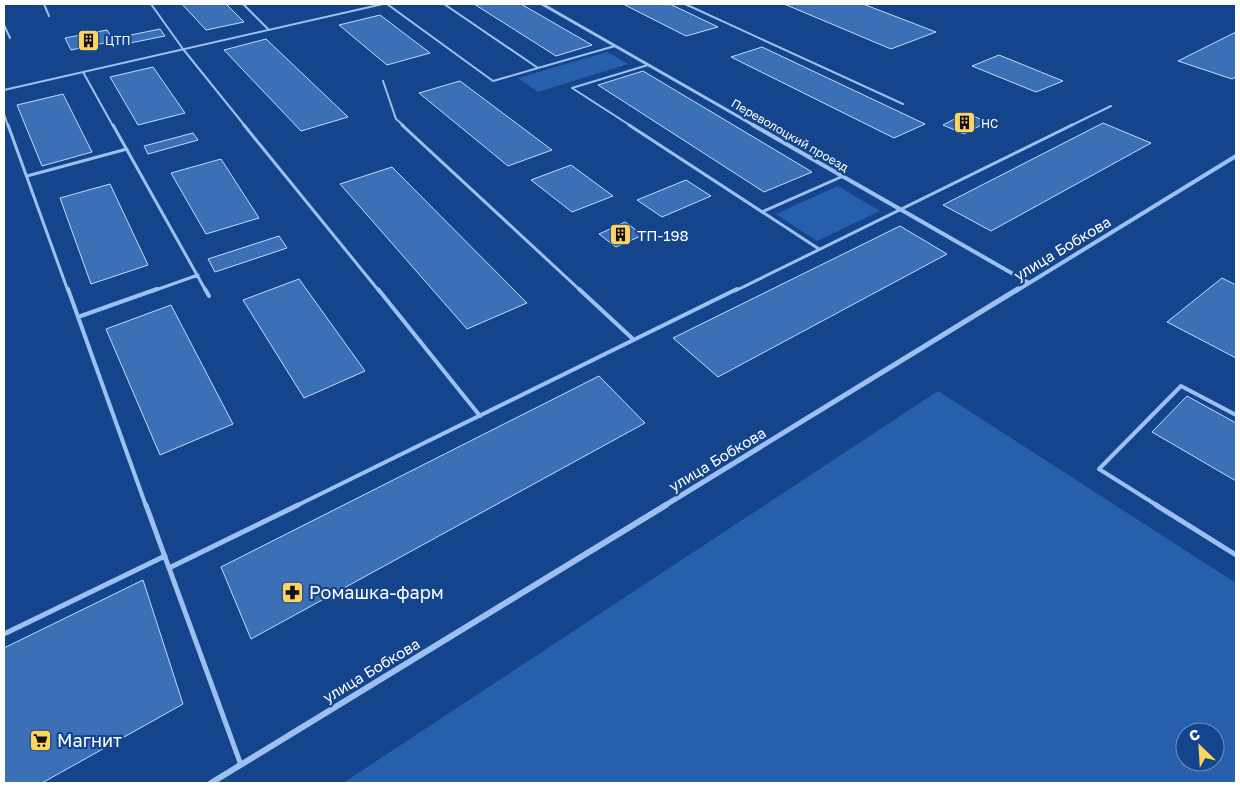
<svg xmlns="http://www.w3.org/2000/svg" width="1240" height="787" font-family="'Golos Text',sans-serif">
	<rect width="100%" height="100%" fill="#14458c"/>
	<!-- green -->
	<path fill="#265fab" fill-rule="evenodd" d="M607 52 628 64 538 92 518 78Z
		M838 186 880 211 817 241 776 214Z
		M938 391 1236 583V783H343ZM1185 732H1215V762H1185Z"/>
	<!-- building -->
	<path fill="#3c70b6" stroke="#c3dbfc" d="M182 4H226L244 22 206 30Z
		M474 4H521L592 45 556 56Z
		M623 4H670L718 27 686 36Z
		M784 4H863L936 32 891 49Z
		M380 15 430 53 387 65 339 25Z
		M160 29 165 36 125 44 121 37Z
		M107 30 114 41 71 50 65 38Z
		M1236 32V77L1232 79 1178 61Z
		M266 39 348 117 301 131 224 50Z
		M762 47 925 124 894 138 731 57Z
		M999 55 1063 81 1036 92 972 66Z
		M153 67 185 113 138 125 110 77Z
		M643 71 812 172 764 192 598 85Z
		M460 81 552 150 508 166 419 93Z
		M63 94 92 152 42 166 17 105Z
		M966 113 987 122 964 134 943 125Z
		M1103 123 1151 143 991 231 943 205Z
		M193 133 198 140 148 154 144 146Z
		M221 159 259 218 206 234 171 173Z
		M571 165 613 196 572 212 531 180Z
		M392 167 527 303 467 329 340 184Z
		M686 180 711 196 662 217 637 200Z
		M110 184 148 265 91 284 60 198Z
		M625 222 643 235 616 247 599 234Z
		M900 226 947 254 718 377 673 338Z
		M279 236 287 248 215 272 208 259Z
		M1222 278 1236 285V358L1167 322Z
		M299 279 365 371 304 398 243 300Z
		M171 305 233 424 160 455 106 329Z
		M599 376 645 423 251 639 221 567Z
		M1187 396 1236 423V481L1152 432Z
		M143 580 183 704 42 783H4V648Z"/>
	<g fill="none" stroke-linecap="round" stroke-linejoin="round">
		<!-- lane-far3 -->
		<path stroke="#9dc0f0" stroke-width="2" d="M44 4 49 16
			M151 4 183 49 245 126
			M243 4 269 30
			M387 4 493 81 538 68
			M444 4 538 68 615 46
			M685 4 903 104
			M4 25 10 38
			M83 72 113 126
			M383 81 396 119 404 126
			M4 90 383 4
			M4 114 8 126
			M631 126 572 88 648 65
			M1070 126 1111 106"/>
		<!-- lane-far2 -->
		<path stroke="#9dc0f0" stroke-width="3" d="M8 125 68 291
			M113 125 206 291
			M244 125 379 291
			M402 125 581 291
			M629 125 819 249
			M27 176 127 149
			M762 212 841 177
			M153 291 198 275
			M735 291 1072 125"/>
		<!-- lane-far1 -->
		<path stroke="#9dc0f0" stroke-width="4" d="M68 289 146 506
			M205 289 209 296
			M378 289 480 416
			M579 289 634 340
			M78 317 157 289
			M296 506 737 289
			M1158 506 1099 469 1181 386 1236 415"/>
		<!-- lane -->
		<path stroke="#9dc0f0" stroke-width="5" d="M146 505 169 568
			M1156 505 1236 555
			M4 634 165 556
			M241 765 169 568 298 505"/>
		<!-- street-far3 -->
		<path stroke="#9dc0f0" stroke-width="3" d="M542 4 755 126"/>
		<!-- street-far2 -->
		<path stroke="#9dc0f0" stroke-width="4" d="M753 125 1029 283
			M1016 291 1236 156"/>
		<!-- street-far1 -->
		<path stroke="#9dc0f0" stroke-width="5" d="M664 506 1018 289"/>
		<!-- street -->
		<path stroke="#9dc0f0" stroke-width="6" d="M211 783 666 505"/>
	</g>
	<!-- icons -->
	<defs>
		<symbol id="building-square" viewBox="-11 -11 22 22"><rect x="-9" y="-9" width="18" height="18" rx="4" fill="#ffd45c" stroke="#14458c"/><path d="M-4-6H4V6H1V3H-1V6H-4ZM-2.5-4.3h1.7v1.8h-1.7ZM.8-4.3h1.7v1.8H.8ZM-2.5-1h1.7V.8h-1.7ZM.8-1h1.7V.8H.8Z" fill="#111"/></symbol>
		<symbol id="pharmacy-square" viewBox="-11 -11 22 22"><rect x="-9" y="-9" width="18" height="18" rx="4" fill="#ffd45c" stroke="#14458c"/><path d="M-2-6h4v4h4v4h-4v4h-4v-4h-4v-4h4Z" fill="#111"/></symbol>
		<symbol id="supermarket-square" viewBox="-11 -11 22 22"><rect x="-9" y="-9" width="18" height="18" rx="4" fill="#ffd45c" stroke="#14458c"/><path d="M-6-5.5h2.5l.6 2H6L4.5 2H-2.5L-4.4-4H-6ZM-1.5 3.2a1.3 1.3 0 1 0 .1 0ZM3 3.2a1.3 1.3 0 1 0 .1 0Z" fill="#111"/></symbol>
	</defs>
	<g fill-rule="evenodd">
		<use href="#building-square" x="76" y="28" width="25" height="25"/>
		<use href="#building-square" x="952" y="110" width="25" height="25"/>
		<use href="#building-square" x="608" y="222" width="25" height="25"/>
		<use href="#pharmacy-square" x="280" y="580" width="25" height="25"/>
		<use href="#supermarket-square" x="28" y="728" width="25" height="25"/>
	</g>
	<g text-anchor="middle" dominant-baseline="central" stroke-width="4.5" stroke-linejoin="round" paint-order="stroke">
		<!-- far-poi labels -->
		<g font-size="12" fill="#fff" stroke="#14458c" text-anchor="start">
			<text x="105" y="40">ЦТП</text>
			<text x="981" y="123">НС</text>
		</g>
		<!-- far-street labels -->
		<g font-size="12" fill="#fff" stroke="#14458c">
			<text transform="translate(790 135) rotate(30)">Переволоцкий проезд</text>
		</g>
		<!-- poi labels -->
		<g font-size="15" fill="#fff" stroke="#14458c" text-anchor="start">
			<text x="637" y="235">ТП-198</text>
		</g>
		<!-- street labels -->
		<g font-size="15" fill="#fff" stroke="#14458c">
			<text transform="translate(1062 248) rotate(-31)">улица Бобкова</text>
			<text transform="translate(717 459) rotate(-31)">улица Бобкова</text>
			<text transform="translate(371 670) rotate(-31)">улица Бобкова</text>
		</g>
		<!-- near-poi labels -->
		<g font-size="18" fill="#fff" stroke="#14458c" text-anchor="start">
			<text x="309" y="592">Ромашка-фарм</text>
			<text x="57" y="740">Магнит</text>
		</g>
	</g>
	<!-- border -->
	<rect width="1240" height="787" fill="none" stroke="#ffffff" stroke-width="10"/>
	<!-- north arrow -->
	<g transform="translate(1200 747) rotate(335)"><circle r="24" fill="#14458c" stroke="#728fba"/>
	<path d="M0-4L9 19L0 12L-9 19Z" fill="#ffd45c"/>
	<text y="-8" font-size="14" font-weight="bold" text-anchor="middle" fill="#ffffff">С</text>
	</g>
</svg>
